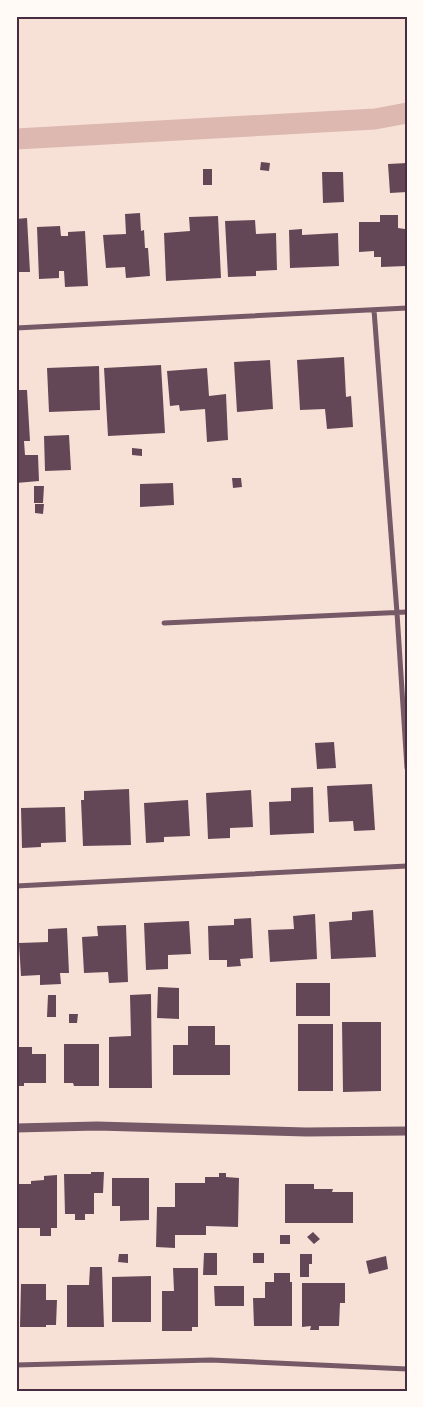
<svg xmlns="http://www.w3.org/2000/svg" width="423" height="1407" font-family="'Noto Sans',sans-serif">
	<rect width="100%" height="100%" fill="#f7e1d7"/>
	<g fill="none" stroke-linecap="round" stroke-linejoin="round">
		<!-- canal -->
		<path stroke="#dcb8b0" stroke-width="21" d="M16 139 375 119 407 113"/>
	</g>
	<!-- building -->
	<path fill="#644757" d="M261 162 270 163 269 171 260 170Z
		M407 163V192L390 193 388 164Z
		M203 169H212V185H203Z
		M322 172H343L344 202 323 203Z
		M140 213 141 231 144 230 145 248H148L150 276 126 278 125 267 106 268 103 235 126 234 125 214Z
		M380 215H398V228L405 229 406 266 381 267V257H374V251L359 252V222H380Z
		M218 216 221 278 166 281 164 233 190 231 189 217Z
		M27 218 30 272H16V219Z
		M255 220 256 234 276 233 277 270 256 271V276L228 277 225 221Z
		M60 226 61 236H68V232L85 231 88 286 65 287 64 271H59V278L39 279 37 227Z
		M302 229V235L338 233 339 266 290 268 289 230Z
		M344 357 346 397 351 396 353 427 327 429 325 409 300 410 297 360Z
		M270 360 273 409 237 412 234 362Z
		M161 365 165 433 108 436 104 368Z
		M99 366 100 410 49 412 47 368Z
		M207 368 209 396 226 394 228 440 207 442 205 409 180 411 179 405 170 406 167 371Z
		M16 390H27L30 441H24L25 455H38L39 481 16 483Z
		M69 435 71 470 45 471 44 436Z
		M132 448 142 449V456L132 455Z
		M232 478H241L242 487 233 488Z
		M173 483 174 505 140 507V484Z
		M34 486H44L43 503H34Z
		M35 504H44L43 514 35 513Z
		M334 742 336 768 317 769 315 743Z
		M372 784 375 830 354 831 353 821 329 822 327 786Z
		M313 787 314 833 270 835 269 802 291 801V788Z
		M129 789 131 845 83 846 81 800H84V791Z
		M251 790 253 827 230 828V838L208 839 206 793Z
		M188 800 190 836 164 837V842L146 843 144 803Z
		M65 807 66 842 41 843V847L22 848 21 808Z
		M373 910 376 957 331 959 329 922 352 920V912Z
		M315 914 317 959 270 962 268 930 294 929 293 916Z
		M251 918 253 958 240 959 241 966 227 967V960H209L208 926 234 925V919Z
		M189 921 191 954 168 955V969L146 970 144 923Z
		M126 925 128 982 109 983 108 972 84 973 82 937 98 936 97 926Z
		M67 928 69 973H60L61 984 40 985V975L21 976 19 943 48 942V929Z
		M296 983H330V1016H296Z
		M158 987 179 988V1019L157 1018Z
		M151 994 152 1088H109V1037L131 1036 130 995Z
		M48 995H56V1017H47Z
		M69 1014H78L77 1023H69Z
		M342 1022H381V1091L343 1092Z
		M298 1024H333V1091H298Z
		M188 1026H215V1045H230V1075H173V1045H188Z
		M64 1044H99V1086H74L73 1083H64Z
		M16 1047H32V1054H46V1083H24V1086H16Z
		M91 1172H104L103 1193H94V1214H85V1220H75V1214H65L64 1174H91Z
		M219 1173H226V1177L239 1178 238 1227 206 1226V1235H175V1248L156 1247 157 1207H175V1183H205V1177H219Z
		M57 1175V1228H51V1236H40V1228H18L17 1184H31V1181L44 1180V1176Z
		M112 1178H149V1220L120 1221V1206H112Z
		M285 1184H314V1189H333L332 1192H353V1223H285Z
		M313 1232 320 1239 314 1244 307 1237Z
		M280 1235H290V1244H280Z
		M204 1253H217V1275H203Z
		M253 1253H264V1263H253Z
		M119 1254H128V1263L118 1262Z
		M300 1254H312V1264H309V1277H300Z
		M386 1256 388 1269 369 1274 366 1261Z
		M90 1267H102L104 1327H67V1285H89Z
		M173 1268H198V1327H192V1331H162V1291H174Z
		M274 1273H290V1282H292V1326H254L253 1298H265V1282H274Z
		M151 1276V1322H112V1277Z
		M302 1283H345V1303H340L339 1326H319V1330H310L311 1326 302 1327Z
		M21 1284H46V1300H57L56 1325H46V1327H20Z
		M214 1286H244V1306H215Z"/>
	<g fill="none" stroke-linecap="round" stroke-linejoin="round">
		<!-- minor -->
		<path stroke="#755966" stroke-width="5" d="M374 310 397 613 407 768
			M16 328 407 308
			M164 623 407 612
			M16 886 407 866
			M16 1365 211 1360 407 1369"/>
		<!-- tertiary -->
		<path stroke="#755966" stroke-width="9" d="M16 1128 97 1126 306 1132 407 1131"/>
	</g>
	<!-- border -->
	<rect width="423" height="1407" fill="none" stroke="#fffaf5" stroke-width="35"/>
	<rect x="18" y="18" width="388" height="1372" fill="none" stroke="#4a2c40" stroke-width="2"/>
</svg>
